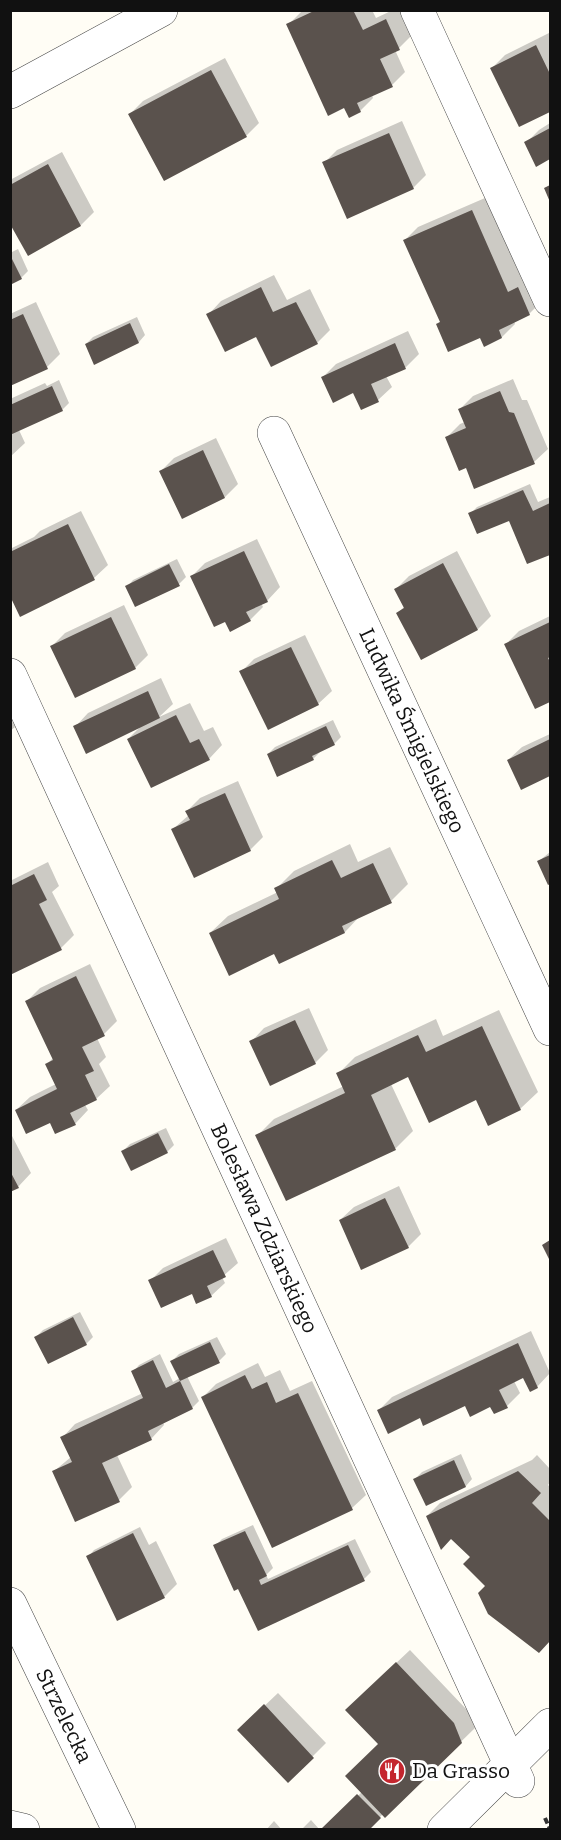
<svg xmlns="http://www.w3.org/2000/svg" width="561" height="1840" font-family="Bitter,serif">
	<rect width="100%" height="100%" fill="#fffdf5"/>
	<!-- shadow -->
	<path fill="#0003" d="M303 10H372L376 18 393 10H401L412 35 399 48 395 50 405 72 392 85 372 95 373 98 360 111 288 25Z
		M549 33 550 110 520 125 492 68 505 55Z
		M225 58 259 123 246 136 130 114 143 101Z
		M402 121 426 175 413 188 324 163 337 150Z
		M550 123V158L537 165 526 143 539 130Z
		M62 152 94 212 81 225 28 254 10 221V180Z
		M485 198 522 279 531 275 542 301 529 314 514 321 515 324 502 337 481 336 438 324 441 321 405 240 418 227Z
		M18 249 28 271 21 278 10 283V253Z
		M274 275 287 300 310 289 330 330 317 343 257 335 208 315 221 301Z
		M36 302 60 354 47 367 10 384V314Z
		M137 317 145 335 139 342 86 344 93 337Z
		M408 331 419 354 406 367 386 376 392 387 378 400 362 408 354 391 323 377 336 364Z
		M513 379 522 400H527L548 449 534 462 475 487 466 466 447 437 460 424 465 422 460 409 473 396Z
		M59 380 69 403 62 410 19 430 25 443 10 457V399L45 383 47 386Z
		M216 438 238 484 225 497 161 471 174 458Z
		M530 484 538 502 550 497V553L528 562 516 516 470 514 477 507Z
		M81 511 108 565 94 578 21 615 10 593V549L34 537 40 531Z
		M257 539 280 587 267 601 261 603 263 607 250 620H226L192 576 205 563Z
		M457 551 491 616 478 629 422 658 398 613 405 606 396 589 409 576Z
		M177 559 186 577 179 584 127 587 133 580Z
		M124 605 148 655 135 668 52 646 65 633Z
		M550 616V700L535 707 506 644 519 631Z
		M305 635 332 691 318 704 241 672 254 659Z
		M161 678 173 704 159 717 190 703 204 731 213 727 222 745 209 759 128 739 142 725 75 727 88 713Z
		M10 717 15 727 10 731Z
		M333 720 341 737 334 744 319 751 320 752 313 759 268 754 275 747Z
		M550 734V775L521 788 508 760 522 747Z
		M238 781 263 837 250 850 173 829 189 815 187 811 200 798Z
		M350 844 358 862 390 847 408 884 391 901 360 916 345 932 280 962 275 952 210 933 228 916 278 892 276 889 294 871Z
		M550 852V882L549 883 539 861Z
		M48 862 59 886 52 892 74 935 61 948 10 974V881Z
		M90 964 117 1021 104 1034 97 1038 106 1057 99 1064 110 1086 96 1099 85 1105 88 1110 75 1124 51 1121 16 1110 30 1097 56 1084 47 1064 54 1057 27 1001 40 988Z
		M309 1008 328 1050 315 1063 251 1042 264 1028Z
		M499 1010 538 1092 520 1109 477 1098 409 1075 391 1084 413 1131 396 1148 286 1199 257 1136 274 1119 344 1086 338 1074 355 1057 436 1019 443 1036Z
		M166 1128 174 1145 167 1152 123 1151 130 1144Z
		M10 1132 31 1173 18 1187 10 1190Z
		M399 1186 421 1234 408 1247 340 1220 354 1207Z
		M226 1238 238 1263 222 1277 225 1283 211 1296 150 1281 163 1268Z
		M80 1312 93 1337 86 1344 36 1337 43 1330Z
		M531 1331 550 1373 537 1387 530 1390 524 1376 514 1381 520 1393 507 1406 466 1404 420 1416 378 1411 392 1397Z
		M217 1337 226 1354 219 1361 187 1376 199 1401 192 1408 163 1422 164 1425 151 1439 117 1455 132 1487 119 1500 53 1472 71 1457 62 1438 75 1424 143 1393 133 1372 139 1365 160 1354 173 1382 180 1378 172 1361 179 1354Z
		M258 1363 265 1377 280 1370 290 1391 312 1381 366 1495 352 1508 272 1546 203 1397 216 1384Z
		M461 1454 472 1479 466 1486 426 1504 415 1479 422 1472Z
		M537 1455 550 1469V1482L548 1485 550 1487V1639L539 1651 487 1586 472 1557 427 1516 440 1503 532 1460Z
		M253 1525 273 1568 266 1575 268 1579 355 1539 371 1572 364 1579 238 1587 215 1546 222 1539Z
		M140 1527 149 1545 156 1541 177 1584 164 1597 88 1557 94 1550Z
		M410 1650 467 1710 475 1728 385 1816 383 1814 367 1830H322L362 1792 380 1744 360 1697Z
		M278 1693 326 1743 288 1781 239 1730Z
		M311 1820 320 1830H301Z
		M274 1821 282 1830H266Z"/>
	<!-- building -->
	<path fill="#5a524d" d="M316 10H353L363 30 386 19 400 50 380 59 393 87 357 103 361 112 349 118 344 108 328 116 286 24Z
		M536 45 550 74V112L519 127 490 68Z
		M211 70 247 137 164 181 128 114Z
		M550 128V159L536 167 524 142Z
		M389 133 414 189 347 219 322 162Z
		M48 164 81 226 28 256 10 224V185Z
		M550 185V202L544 188Z
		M472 210 508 292 518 287 530 315 499 330 502 338 484 347 480 338 448 352 436 324 440 322 403 240Z
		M10 255 22 279 10 285Z
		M261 287 273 312 296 302 318 344 271 367 256 337 225 352 206 314Z
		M23 314 48 369 10 386V320Z
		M130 323 139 343 94 365 85 344Z
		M395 343 406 369 371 384 379 402 361 410 353 393 333 403 321 377Z
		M52 386 63 411 10 435V405Z
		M500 391 509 412 514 413 535 464 474 489 466 468 459 471 445 437 466 428 458 409Z
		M203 450 225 498 182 519 159 471Z
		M523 490 533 511 550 503V555L527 564 509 521 477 534 468 513Z
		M68 524 95 580 20 617 10 596V552Z
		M244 551 268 602 246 612 251 621 230 632 225 622 214 627 190 576Z
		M443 563 478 630 421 660 396 613 404 608 394 589Z
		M169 564 180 586 135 607 125 586Z
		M111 617 136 669 75 698 50 646Z
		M550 622V657L548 658 550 662V702L535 709 504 644Z
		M291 647 319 705 268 730 239 671Z
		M148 691 160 718 86 754 73 726Z
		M176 715 190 743 199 739 210 760 151 788 127 739Z
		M326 726 335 745 312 756 314 760 277 777 267 754Z
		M550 739V776L521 790 507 760Z
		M225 793 251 851 194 878 171 829 190 820 185 811Z
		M550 855V884L548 885 537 861Z
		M332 860 341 878 373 863 392 903 342 926 345 933 279 964 274 954 229 976 209 933 279 899 274 888Z
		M34 874 47 900 39 904 62 950 10 975V886Z
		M76 976 105 1036 82 1047 94 1071 85 1075 97 1100 70 1113 76 1125 55 1134 50 1123 26 1134 15 1110 57 1089 45 1064 53 1060 25 1001Z
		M295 1020 316 1064 270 1086 249 1041Z
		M482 1026 521 1110 488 1126 476 1100 429 1123 408 1077 371 1095 396 1150 286 1201 255 1135 345 1093 336 1073 418 1035 426 1052Z
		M158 1133 168 1153 131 1171 121 1151Z
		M10 1171 19 1188 10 1192Z
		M385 1198 409 1248 361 1270 339 1220Z
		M550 1240V1261L542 1245Z
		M213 1250 226 1277 207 1286 212 1297 196 1304 192 1294 161 1308 148 1280Z
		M73 1317 87 1345 48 1364 34 1337Z
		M210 1342 220 1363 180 1381 170 1361Z
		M518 1343 538 1388 530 1392 523 1378 499 1390 508 1408 494 1414 490 1407 470 1417 465 1406 423 1426 420 1418 388 1434 377 1410Z
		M153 1360 166 1388 180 1381 193 1409 148 1431 152 1440 102 1463 120 1502 75 1522 52 1471 72 1462 60 1437 143 1398 131 1371Z
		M245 1375 252 1389 267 1382 276 1403 298 1393 353 1510 272 1548 201 1397Z
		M454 1460 466 1487 426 1506 413 1479Z
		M518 1471 541 1493 532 1503 550 1521V1641L539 1653 488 1614 478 1593 485 1586 463 1564 470 1557 451 1539 441 1550 426 1516Z
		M245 1531 267 1576 259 1580 261 1585 348 1545 365 1581 258 1631 238 1589 234 1591 213 1545Z
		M133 1533 165 1598 117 1621 86 1556Z
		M396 1662 454 1723 462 1743 385 1818 345 1776 378 1744 345 1710Z
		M264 1704 314 1758 288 1783 237 1730Z
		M357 1794 381 1818 369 1830H320Z"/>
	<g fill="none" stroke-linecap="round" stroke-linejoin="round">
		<defs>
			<g id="minor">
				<path d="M417 10 550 300"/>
				<path d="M10 92 161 10"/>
				<path id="s1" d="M274 433 550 1029"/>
				<path id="s2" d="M10 675 518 1781"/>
				<path id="s3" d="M10 1604 119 1830"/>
				<path d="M10 1827 23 1830"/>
				<path d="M444 1830 550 1725"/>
			</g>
		</defs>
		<!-- minor casing -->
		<use href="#minor" stroke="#444" stroke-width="34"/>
		<!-- path -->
		<path stroke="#333" stroke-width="4" stroke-dasharray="6 3" stroke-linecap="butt" d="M545 1818 550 1829"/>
		<!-- minor -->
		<use href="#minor" stroke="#fff" stroke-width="33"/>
	</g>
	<!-- icons -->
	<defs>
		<symbol id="restaurant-disc" viewBox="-11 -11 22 22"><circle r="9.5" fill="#c4262e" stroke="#fff"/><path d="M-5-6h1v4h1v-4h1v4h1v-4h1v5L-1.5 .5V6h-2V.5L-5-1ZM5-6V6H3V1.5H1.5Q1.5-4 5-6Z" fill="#fff"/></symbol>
	</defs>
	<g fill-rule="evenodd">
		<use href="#restaurant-disc" x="377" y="1756" width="30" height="30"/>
	</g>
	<g text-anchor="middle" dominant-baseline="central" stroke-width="6" stroke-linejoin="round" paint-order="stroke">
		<!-- street labels -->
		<g font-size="21" fill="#111" stroke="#fff">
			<text stroke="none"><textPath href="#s1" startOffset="328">Ludwika Śmigielskiego</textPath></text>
			<text stroke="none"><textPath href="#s2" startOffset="609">Bolesława Zdziarskiego</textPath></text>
			<text stroke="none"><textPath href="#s3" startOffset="124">Strzelecka</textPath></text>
		</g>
		<!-- poi labels -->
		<g font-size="21" fill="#111" stroke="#fff" text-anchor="start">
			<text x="412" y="1771">Da Grasso</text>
		</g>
	</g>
	<!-- border -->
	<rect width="561" height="1840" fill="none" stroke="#111111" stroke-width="24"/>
</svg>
